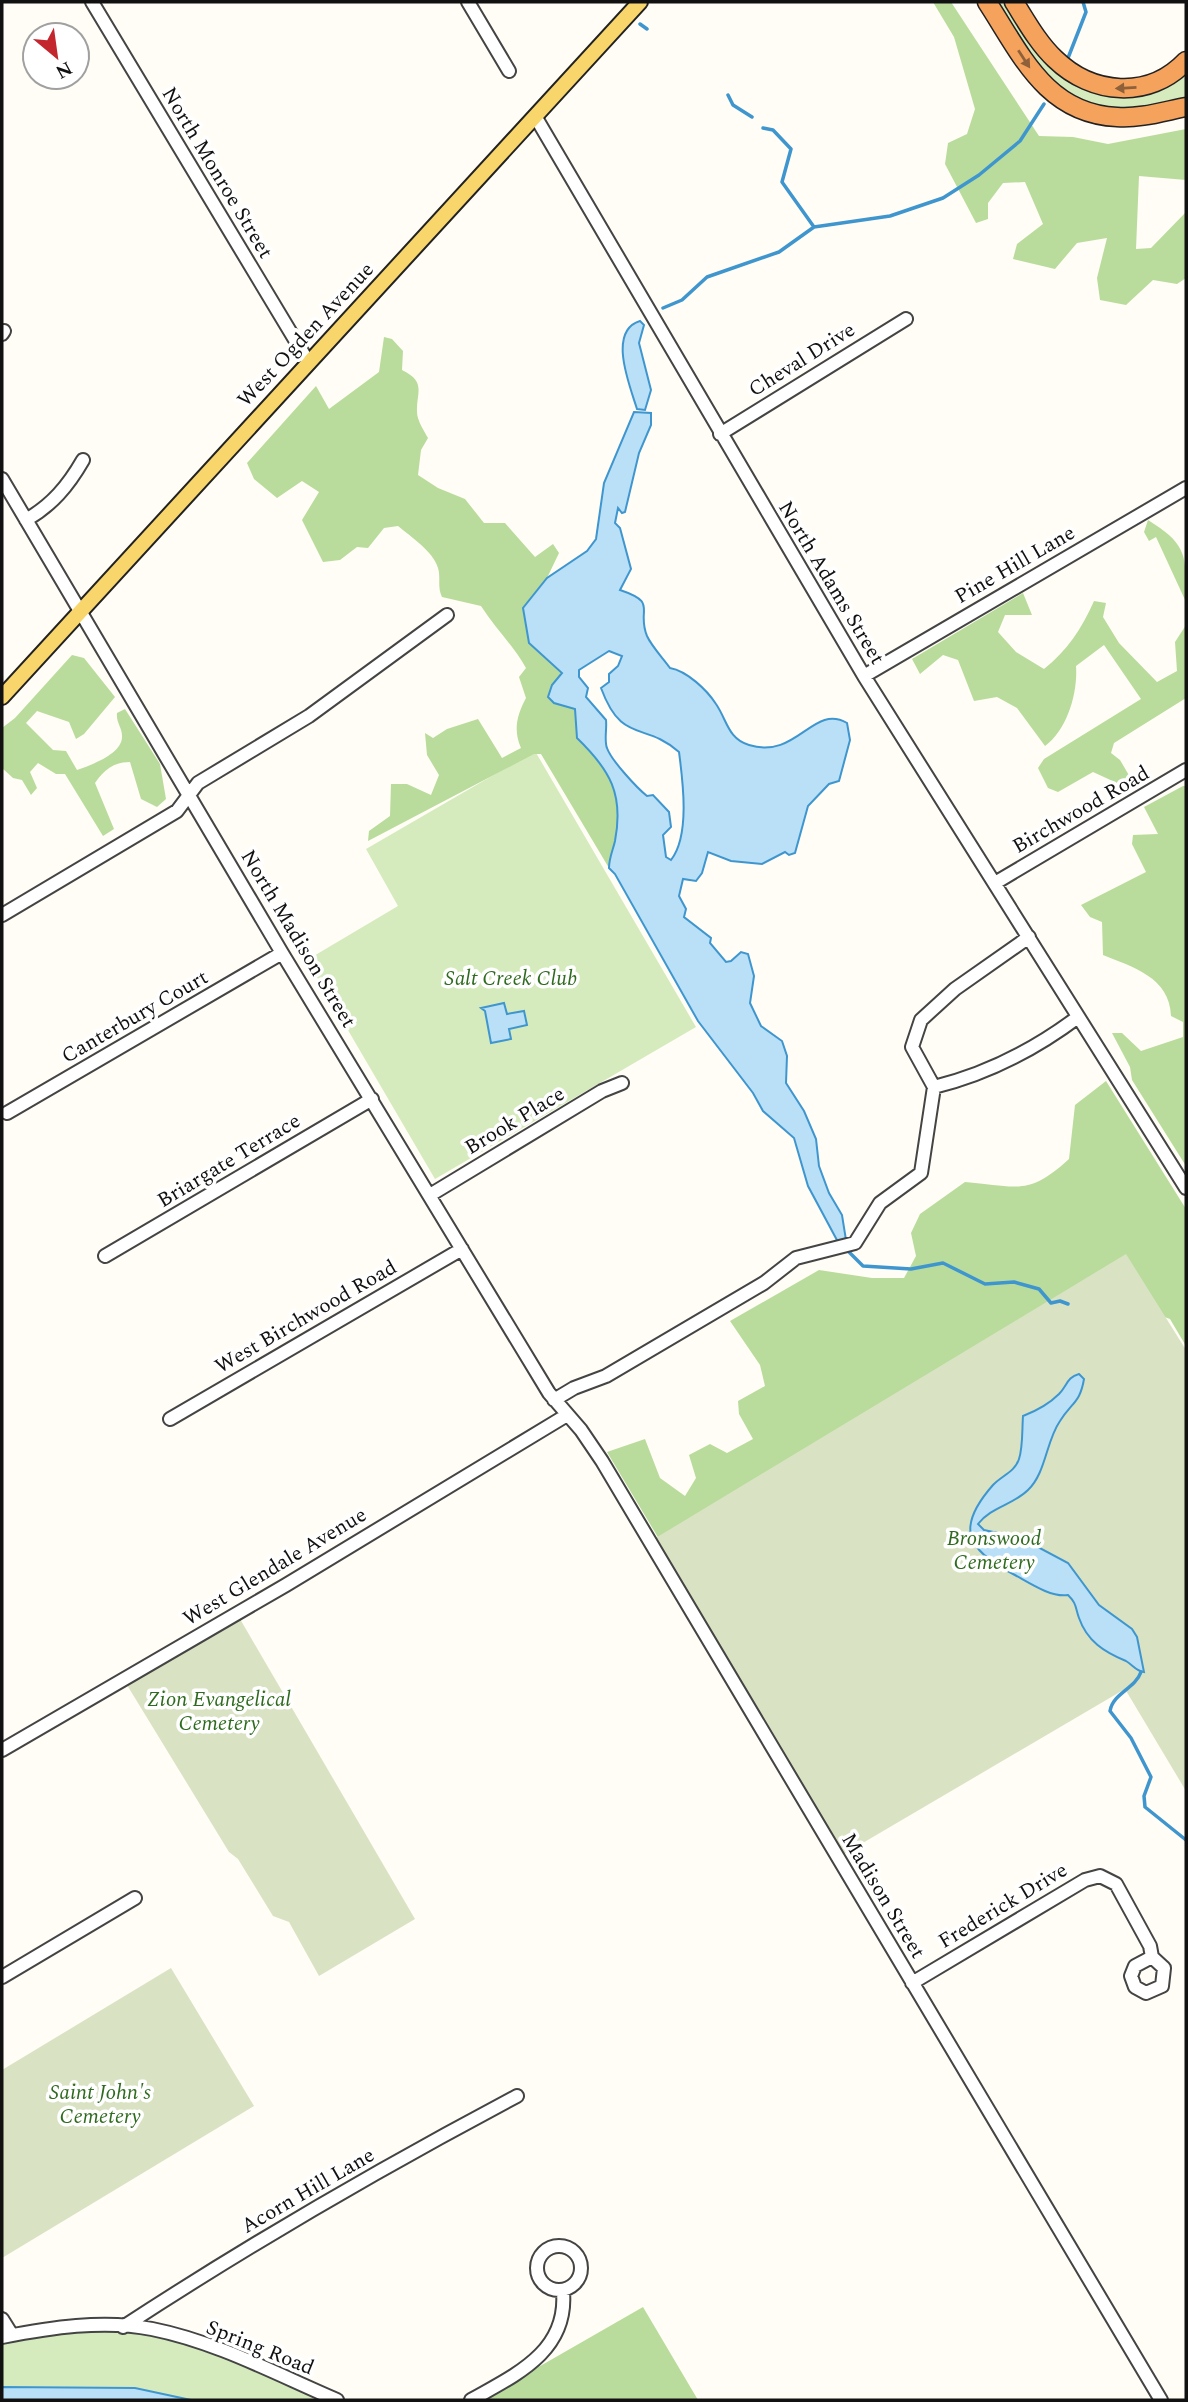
<svg xmlns="http://www.w3.org/2000/svg" width="1188" height="2402" font-family="Spectral,serif">
	<rect width="100%" height="100%" fill="#fffdf5"/>
	<!-- green -->
	<path fill="#d5ebbd" d="M995 2H1005L1048 65 1086 88 1186 71V99C1166 103 1144 109 1123 110 1055 112 1027 50 995 2Z
		M535 751 696 1027 435 1179 307 960 398 906 366 849Z
		M100 2328 150 2331 215 2351 329 2400H2V2340Z"/>
	<!-- forest -->
	<path fill="#b9dc9c" d="M933 2H951L1039 136 1073 137 1108 144 1186 129V180L1139 176 1136 249 1151 248 1186 212V278L1177 284 1153 280 1126 305 1100 300 1097 278 1107 238 1077 243 1055 269 1013 259 1017 244 1043 224 1025 182 1003 183 988 203V219L976 223 945 164 948 143 967 134 975 109 954 37Z
		M384 337 392 339 403 351 402 370C427 382 416 393 417 412 417 420 424 431 428 438L421 450 418 475 438 488 465 499 484 523H505L535 557 553 544 559 553 547 578 523 608 538 652 551 660 562 673 552 685 554 703 575 709 577 738C610 770 624 794 615 841 613 850 609 858 609 868L541 754H534L368 841 369 831 390 816 391 784H407L431 795 439 775 427 755 425 733 433 738 447 729 478 719 502 758 521 748C513 730 517 715 526 698L519 677 526 668C513 645 495 628 481 606L442 597C437 587 441 578 438 568 433 551 411 537 398 526L384 528 368 548 357 547 340 560 323 562 302 520 319 492 302 481 277 498 254 479 247 463 316 386 329 409 379 372Z
		M1148 520C1188 545 1186 555 1186 602L1156 537 1149 541 1144 532Z
		M1023 593 1032 615H1005L998 632 1016 652 1044 669C1067 651 1082 628 1094 601L1106 603 1103 617 1119 643 1157 682 1177 671 1175 642 1186 625V698L1114 743 1111 753 1120 760 1130 777 1117 783 1093 772 1058 792 1048 788 1038 768 1044 759 1141 699 1104 645 1076 666C1078 693 1067 730 1045 746L1017 708 997 697 974 701 958 660 943 655 920 674 912 659Z
		M72 655 84 658 115 697 84 734 76 739 69 722 37 711 26 723 53 750 66 751 77 770C91 765 123 754 122 736 122 727 116 723 117 713L125 709 160 764 166 799 157 807 141 799 130 762C113 762 104 770 95 783L114 829 103 836 65 774H56L38 763 30 772 37 788 31 795 22 780 13 778 2 768V728L15 718Z
		M1183 786H1186V1166L1132 1080 1130 1067 1112 1033H1122L1141 1051 1183 1037V1022L1171 1016C1170 977 1132 967 1103 955L1102 922 1090 917 1081 905 1146 872 1132 844 1133 835 1158 834 1144 807Z
		M1106 1081 1186 1209V1346L1170 1319 1125 1303 659 1539 607 1452 645 1439 660 1478 685 1496 696 1478 689 1455 710 1444 727 1453 753 1439 739 1414 738 1401 765 1386 760 1365 730 1321 819 1270 872 1278H904L916 1256 911 1233 920 1214 965 1182C1016 1186 1028 1197 1069 1159L1075 1105Z
		M643 2307 698 2400H481Z"/>
	<!-- cemetery -->
	<path fill="#d9e3c4" d="M1126 1254 1186 1350V1791L1125 1689 844 1854 654 1539Z
		M240 1619 415 1919 319 1976 289 1922 273 1916 238 1859 229 1852 127 1685Z
		M171 1968 254 2106 2 2258V2070Z"/>
	<!-- water -->
	<path fill="#b9e0f7" stroke="#3f96cf" stroke-width="2" fill-rule="evenodd" d="M640 321 644 325 639 343 651 390 645 410 637 409C630 386 607 331 640 321Z
		M634 412 651 413V425L639 453 625 512 622 513 618 508 615 523 620 528 631 569 620 590C659 603 636 609 647 636 652 647 663 658 670 668 687 671 707 690 716 704 727 720 728 739 749 745 797 760 813 703 847 723L850 740 839 781 829 784 808 806 795 853 789 855 785 852 762 864 731 861 708 852 702 873 696 881 683 879 679 896 686 909 684 917 711 938 710 943 726 962 731 961 741 952 748 954 754 976 750 1003 761 1026 782 1041 787 1056 786 1083 804 1111 816 1139 819 1166 829 1193 842 1215 846 1240 838 1242 808 1186 794 1138 763 1111 753 1093 698 1021 615 874 609 868C609 858 613 850 615 841 624 794 610 770 577 738L575 709 554 703 548 697 552 685 562 673 529 643 523 608 547 578 587 551 596 539 604 483ZM609 651 622 656 618 666 609 674V682L601 688C622 745 644 721 679 752 683 782 690 836 671 860L666 857 663 835 671 827 669 812 653 795 647 796C637 788 611 760 607 748 604 741 607 729 606 720L586 697 588 688 579 677V670Z
		M504 1003 507 1014 524 1011 527 1025 509 1029 511 1039 491 1043 485 1011 481 1008Z
		M1079 1374 1084 1379C1080 1403 1072 1402 1060 1421 1046 1441 1046 1473 1028 1490 1013 1505 991 1507 978 1524L984 1530 1021 1538 1068 1563 1099 1605 1132 1629 1137 1637 1144 1672C1136 1671 1133 1665 1126 1661 1104 1652 1087 1641 1079 1618 1075 1607 1077 1604 1068 1595 1051 1598 1028 1582 1013 1574 965 1549 956 1527 993 1485 1001 1476 1015 1472 1019 1459 1023 1447 1022 1429 1023 1416 1036 1411 1049 1404 1059 1394 1067 1386 1067 1377 1079 1374Z
		M2 2387 135 2388 191 2400H2Z"/>
	<g fill="none" stroke-linecap="round" stroke-linejoin="round">
		<!-- stream -->
		<path stroke="#3f96cf" stroke-width="3.5" d="M640 24 647 29
			M1068 58 1086 12 1083 2
			M728 95 733 105 752 117
			M763 128 773 130 791 149 782 182 814 227
			M663 308 682 300 707 277 779 252 814 227 890 216 943 198 979 175 1020 141 1044 104
			M847 1250 863 1266 911 1269 943 1263 985 1284 1014 1282 1039 1289 1051 1303 1060 1301 1068 1304
			M1141 1672C1135 1689 1113 1693 1110 1711L1131 1738 1151 1777 1144 1796 1145 1807 1186 1840"/>
		<defs>
			<path id="minor" d="M92 2 309 363
				M468 2 509 71
				M535 116 864 676 1186 1188
				M2 334 4 331
				M720 434 906 319
				M2 479 282 953 549 1393 581 1430 602 1461 1161 2400
				M26 520C52 505 68 486 83 460
				M864 676 1186 488
				M995 883 1186 770
				M2 915 177 811 198 783 309 716 447 615
				M1029 937 955 989 921 1020 912 1047 934 1087C987 1074 1034 1050 1078 1017
				M7 1113 282 953
				M430 1195 602 1091 622 1083
				M105 1256 372 1099
				M554 1400 574 1388 606 1376 764 1283 796 1258 855 1243 880 1203 921 1173 934 1087
				M170 1419 462 1249
				M2 1750 286 1585 567 1415
				M2 1977 135 1898
				M912 1983 1085 1880 1100 1876 1116 1884 1150 1946 1152 1957 1164 1968 1162 1986 1146 1993 1135 1987 1131 1976 1135 1966 1152 1957
				M537 2268a22 22 0 1 1 44 0a22 22 0 1 1-44 0Z
				M2 2319 12 2335
				M123 2327C250 2244 383 2167 517 2096
				M2 2337C49 2328 103 2319 152 2329 217 2342 276 2374 337 2400
				M471 2400C515 2375 568 2352 563 2292"/>
			<path id="major" d="M2 697 640 2"/>
			<path id="highway" d="M987 2C1021 54 1046 114 1117 117 1139 119 1165 111 1186 107
				M1014 2C1026 21 1038 43 1055 59 1092 95 1149 100 1186 61"/>
		</defs>
		<!-- minor casing -->
		<use href="#minor" stroke="#444" stroke-width="16"/>
		<!-- major casing -->
		<use href="#major" stroke="#222" stroke-width="18"/>
		<!-- highway casing -->
		<use href="#highway" stroke="#222" stroke-width="21"/>
		<!-- minor -->
		<use href="#minor" stroke="#fff" stroke-width="12"/>
		<!-- major -->
		<use href="#major" stroke="#f9d66b" stroke-width="14"/>
		<!-- highway -->
		<use href="#highway" stroke="#f5a25d" stroke-width="18"/>
	</g>
	<!-- one-way arrows -->
	<defs><path id="oneway-solid" d="M-6-.8H1V-3.2L6.5 0L1 3.2V.8H-6Z" transform="scale(1.75)"/></defs>
	<g fill="#8e613b">
		<use href="#oneway-solid" transform="translate(1024 59) rotate(57)"/>
		<use href="#oneway-solid" transform="translate(1126 88) rotate(177)"/>
	</g>
	<g text-anchor="middle" dominant-baseline="central" stroke-width="7" stroke-linejoin="round" paint-order="stroke">
		<!-- street labels -->
		<g font-size="21" fill="#111" stroke="#fff">
			<text transform="translate(217 173) rotate(59)">North Monroe Street</text>
			<text transform="translate(306 335) rotate(-47)">West Ogden Avenue</text>
			<text transform="translate(802 360) rotate(-32)">Cheval Drive</text>
			<text transform="translate(1015 565) rotate(-30)">Pine Hill Lane</text>
			<text transform="translate(831 583) rotate(59)">North Adams Street</text>
			<text transform="translate(1081 810) rotate(-30)">Birchwood Road</text>
			<text transform="translate(298 939) rotate(59)">North Madison Street</text>
			<text transform="translate(135 1017) rotate(-30)">Canterbury Court</text>
			<text transform="translate(515 1121) rotate(-31)">Brook Place</text>
			<text transform="translate(229 1161) rotate(-31)">Briargate Terrace</text>
			<text transform="translate(306 1317) rotate(-30)">West Birchwood Road</text>
			<text transform="translate(275 1567) rotate(-31)">West Glendale Avenue</text>
			<text transform="translate(883 1896) rotate(59)">Madison Street</text>
			<text transform="translate(1003 1906) rotate(-31)">Frederick Drive</text>
			<text transform="translate(308 2191) rotate(-30)">Acorn Hill Lane</text>
			<text transform="translate(260 2348) rotate(22)">Spring Road</text>
		</g>
		<!-- park labels -->
		<g font-size="21" font-style="italic" fill="#2f6b1f" stroke="#fff">
			<text x="511" y="979">Salt Creek Club</text>
			<text x="994" y="1539">Bronswood<tspan x="994" dy="24">Cemetery</tspan></text>
			<text x="219" y="1700">Zion Evangelical<tspan x="219" dy="24">Cemetery</tspan></text>
			<text x="100" y="2093">Saint John's<tspan x="100" dy="24">Cemetery</tspan></text>
		</g>
	</g>
	<!-- border -->
	<rect width="1188" height="2402" fill="none" stroke="#111111" stroke-width="7"/>
	<!-- north arrow -->
	<g transform="translate(56 56) rotate(151)"><circle r="33" fill="#ffffff" stroke="#a0a0a0" stroke-width="2"/>
	<path d="M0-5L12 26L0 18L-12 26Z" fill="#c4262e"/>
	<text y="-10" font-size="19" font-weight="bold" text-anchor="middle" fill="#111111">N</text>
	</g>
</svg>
